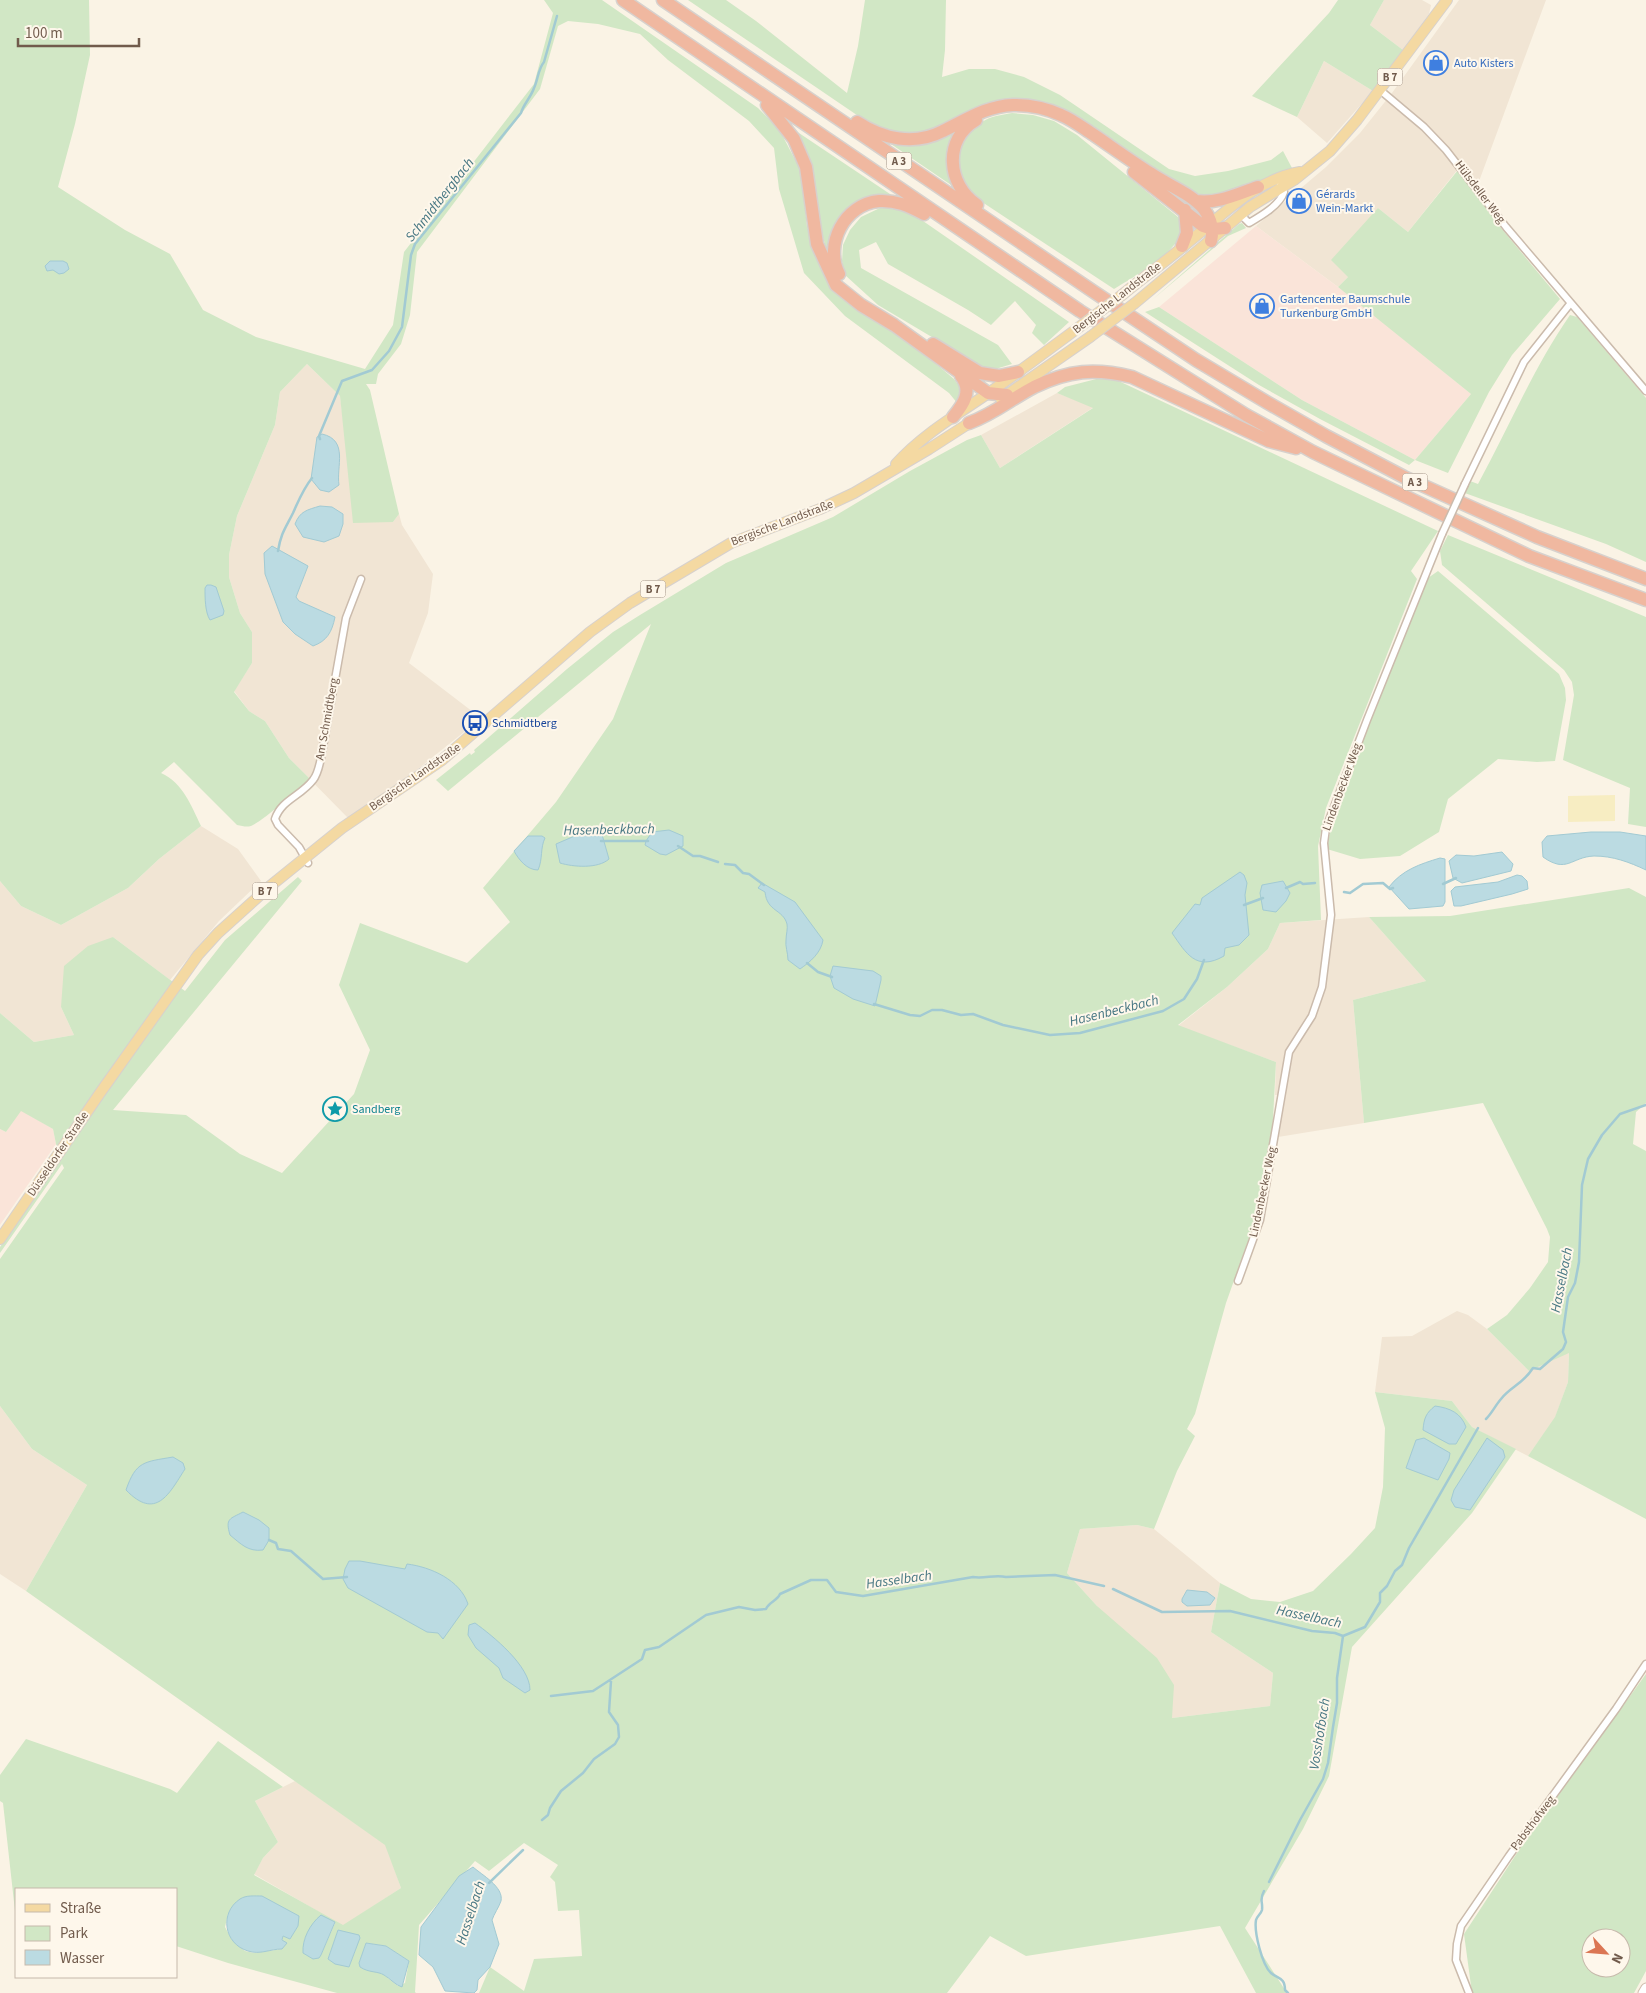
<svg xmlns="http://www.w3.org/2000/svg" width="1646" height="1993" font-family="'Source Sans 3',sans-serif">
	<rect width="100%" height="100%" fill="#faf3e5"/>
	<!-- residential -->
	<path fill="#f1e5d4" d="M1384 0H1422L1431 5 1429 14 1403 50 1370 25Z
		M1459 0H1546L1478 184 1462 164 1408 232 1378 208 1348 277 1338 287 1256 226 1326 167 1360 133 1392 93Z
		M1324 61 1373 91 1327 143 1297 117Z
		M307 364 340 396 345 436 393 522 399 514 402 525 433 574 428 613 409 663 477 715 464 732 418 769 348 818 289 758 265 721 249 711 234 691 252 663V632L240 613 229 577V555L237 516 275 425 280 392Z
		M1057 393 1094 407 1000 468 981 435Z
		M201 826 238 849 261 881 219 921 170 980 113 937 61 1007 74 1035 34 1042 0 1013V881L21 906 61 925 128 888 159 859Z
		M1369 917 1426 981 1353 1000 1364 1123 1278 1137 1283 1095H1275L1276 1062 1178 1026 1227 987 1268 949 1280 923Z
		M1457 1311 1468 1315 1487 1329 1529 1371 1569 1352 1568 1382 1555 1418 1528 1456 1472 1427 1452 1401 1375 1392 1382 1337 1412 1336Z
		M0 1406 32 1449 87 1485 26 1591 0 1574Z
		M1137 1525 1154 1529 1220 1583 1211 1632 1273 1673 1270 1706 1172 1718V1713L1097 1606 1067 1573 1080 1529Z
		M295 1781 386 1845 401 1888 343 1926 254 1874 263 1858 278 1842 255 1801Z"/>
	<!-- commercial -->
	<path fill="#fae4d9" d="M1256 226 1350 296 1471 394 1415 460 1302 400 1159 307Z
		M21 1110 53 1129 56 1144 0 1225V1129L6 1132Z"/>
	<!-- green -->
	<path fill="#d1e7c5" fill-rule="evenodd" d="M0 0H89L90 55 75 124 58 187 125 230 170 254 203 310 256 337 365 369 393 325 404 252 534 84 553 13 544 0H602L758 108 779 129 801 171 807 227 823 269 954 379 962 390 958 404 949 393 845 316 804 273 779 189 774 148 749 121 668 60 640 34 598 24 568 21 558 26 540 89 417 252 410 315 401 344 378 374 376 384H366L370 390 399 514 393 522 353 523 340 396 307 364 280 392 275 425 237 516 229 555V577L240 613 252 632V663L234 692 249 711 265 721 289 758 309 778C304 786 262 821 253 825 248 828 243 826 237 825L174 762 161 773C183 783 191 805 201 826L159 859 128 888 61 925 21 906 0 881Z
		M688 0H726L756 21 847 93 858 46 865 0H946L945 50 942 77 969 69H995L1024 77 1060 95 1169 169 1195 176 1228 171 1271 160 1283 151 1292 168 1247 188 1200 198 1036 103 917 133 902 134 873 126Z
		M1338 0H1384L1370 25 1403 50 1373 91 1324 61 1297 117 1252 96 1329 13Z
		M1012 113 1033 115 1054 121 1077 135 1178 217C1197 244 1133 277 1114 289L976 198C973 194 968 191 965 187 950 165 960 134 982 122 991 116 1001 115 1012 113Z
		M961 126 954 187 885 140Z
		M790 127 893 196 864 197 841 215 832 232 828 255 819 223 811 167 803 143Z
		M1458 170 1501 228 1560 299 1512 355 1489 392 1448 473 1415 460 1409 465 1320 419 1259 385 1145 312 1159 307 1302 400 1415 460 1471 394 1338 287 1348 277 1331 260 1378 208 1408 232Z
		M882 207 892 208 910 212 1069 322 1044 345 1032 333 1036 325 1015 301 991 325 968 310 888 264 876 242 859 250 861 268 998 345 1012 364 989 371 878 305 845 275 842 261 843 245 850 230 861 217Z
		M1242 223 1246 228 1228 236 1152 300 1239 224Z
		M1570 315 1577 317 1646 398V562L1606 544 1462 492 1470 481 1478 484C1509 427 1534 367 1570 315Z
		M1108 376 1438 531 1411 571 1417 579 1326 808 1318 846 1321 920 1280 923 1268 949 1227 987 1178 1025 1276 1062 1272 1138 1258 1213 1226 1303 1195 1414 1187 1429 1195 1436 1177 1471 1154 1529 1137 1525 1080 1529 1067 1573 1097 1606 1157 1658 1174 1685 1172 1718 1270 1706 1273 1673 1211 1632 1220 1583 1251 1599 1280 1602 1313 1591 1351 1554 1375 1528 1383 1487 1385 1428 1375 1392 1452 1401 1472 1427 1516 1449 1472 1513 1352 1647 1329 1776 1303 1829 1245 1928 1287 1993H1256L1220 1926 1026 1956 990 1936 947 1993H479L490 1967 524 1991 534 1959 582 1956 579 1910 558 1911 555 1882 550 1877 558 1865 524 1843 489 1871 475 1861 419 1925 415 1992 416 1993H337L228 1963 176 1946V1889H16V1911H15L3 1803 0 1801V1775L26 1739 170 1789 177 1793 218 1741 283 1787 255 1801 278 1842 263 1858 254 1875 343 1925 401 1888 385 1845 26 1591 87 1485 32 1449 0 1406V1259L64 1168 62 1164 0 1253V1247L61 1159 56 1144 53 1129 21 1111 6 1132 0 1129V1013L34 1042 74 1035 61 1007 64 966 88 946 113 937 185 991 225 940 298 877 302 881 113 1110 186 1115 240 1154 282 1173 354 1094 370 1050 339 985 360 923 467 963 510 922 483 888 556 802 613 719 651 624 448 791 436 780 470 753 471 755 475 752 474 750 567 669 613 632 640 615 726 563 833 517 910 471 967 440 981 435 1000 468 1093 408 1057 393 1065 387ZM228 1914 298 1926 290 1939 283 1936 282 1949 254 1953 245 1951 232 1940 225 1927ZM335 1923 321 1955 310 1957 308 1955 304 1940 308 1933ZM338 1930 347 1933 356 1949 349 1967 328 1959ZM366 1943 386 1946 409 1961 405 1983 398 1986 383 1974 360 1967 359 1963Z
		M1448 535 1646 617V827L1628 824 1630 788 1563 760 1574 695 1572 682 1564 670 1442 565 1440 551Z
		M1438 571 1559 674 1565 688 1566 700 1555 761 1537 762 1498 759 1448 799 1439 832 1400 856 1360 859 1327 849 1334 810 1428 578Z
		M1629 888 1646 897V1103L1636 1112 1633 1144 1646 1151V1519L1528 1456 1555 1417 1568 1382 1569 1353 1529 1371 1487 1329 1507 1315 1530 1288 1548 1262 1550 1237 1547 1229 1483 1103 1364 1123 1353 1000 1426 981 1369 917 1450 916Z
		M1646 1674V1971L1634 1993H1472L1464 1934 1521 1847ZM1591 1938H1621V1968H1591Z"/>
	<!-- sand -->
	<path fill="#f7edc2" d="M1615 795V821L1568 822V796Z"/>
	<!-- water -->
	<path fill="#bbdbe2" stroke="#a2cad3" d="M50 261H63L67 263 69 269 64 273 59 274 53 270 47 271 45 266Z
		M322 434C349 440 336 467 339 485L329 492 320 490 311 479 317 437Z
		M320 506 332 507 343 514V524L339 536 324 542 303 537 295 524C300 511 307 510 320 506Z
		M272 546 308 566 296 597 299 601 335 617C332 632 327 641 313 646L295 634 283 622 265 574 264 553Z
		M207 585H211L216 587 224 611 223 615 210 620C205 612 205 598 205 588Z
		M591 829 601 831 609 859C598 869 573 867 560 863L556 844Z
		M669 830 683 836V846L666 855 660 854 645 845 646 841 652 832Z
		M1591 832H1620L1646 836V870C1629 862 1613 856 1594 856 1571 857 1567 874 1543 857L1542 842 1547 836Z
		M528 836H542L545 838C540 848 543 859 538 870 527 870 519 860 514 851Z
		M1502 852 1513 864 1511 871 1462 883 1453 878 1449 861 1456 855 1474 856Z
		M1440 858 1445 859V902L1443 906 1409 909 1389 887C1402 870 1420 864 1440 858Z
		M1240 872 1244 875 1247 883 1245 895 1249 935 1239 945 1225 948 1224 956C1196 972 1186 953 1172 933L1195 904 1200 905 1202 898Z
		M1517 875 1522 876 1527 881 1528 889 1512 894 1461 906H1454L1451 891 1455 887 1498 882Z
		M1283 881 1290 893 1286 901 1276 912 1263 910 1260 893 1262 885Z
		M762 883 795 902 823 940C821 953 810 962 800 969L788 960C788 953 785 946 786 940 786 935 788 928 787 924 783 909 767 912 765 892L758 888Z
		M833 966 873 971 881 976V980L875 1006 853 999 834 988 830 976Z
		M1435 1406C1450 1408 1461 1413 1466 1427L1456 1444H1449L1423 1430C1424 1418 1426 1413 1435 1406Z
		M1424 1438 1450 1453 1449 1459 1438 1480 1406 1468 1416 1440Z
		M1487 1438 1503 1450 1505 1457 1470 1510 1455 1507 1451 1500 1454 1490Z
		M173 1457 183 1463 185 1469C169 1494 156 1521 126 1490 136 1461 144 1462 173 1457Z
		M243 1512 259 1520 269 1528V1540L263 1550C248 1552 241 1544 230 1535 225 1518 230 1519 243 1512Z
		M349 1561H360L405 1569 407 1564C431 1567 460 1580 468 1604L443 1639 438 1633 427 1632 348 1588 343 1579 345 1569Z
		M1187 1590 1207 1592 1215 1598 1210 1605 1187 1606 1182 1602V1599Z
		M475 1623C493 1636 530 1666 530 1690L525 1693 503 1678 499 1668 476 1648 468 1635 469 1625Z
		M473 1867C482 1875 504 1887 501 1901 499 1907 494 1914 492 1920L499 1944 490 1967 478 1980 477 1990 474 1993 445 1991 433 1967 419 1955 421 1927 459 1876Z
		M262 1896 299 1916 298 1926 290 1939 283 1936 282 1940 287 1943 282 1949C270 1949 260 1955 248 1951 224 1944 219 1913 240 1899 246 1895 255 1896 262 1896Z
		M321 1915 335 1922 321 1955 319 1958 313 1959 303 1953C302 1939 310 1924 321 1915Z
		M338 1930 359 1935 360 1938 349 1967 335 1964 328 1959Z
		M366 1943 386 1946 409 1961 402 1987C395 1985 391 1979 384 1975 378 1971 369 1973 360 1967L359 1963Z"/>
	<g fill="none" stroke-linecap="round" stroke-linejoin="round">
		<!-- stream -->
		<path stroke="#a2cad3" stroke-width="2.5" d="M320 439 319 436 342 381 372 370 389 351 402 327 411 255 415 244 521 113C523 105 531 97 534 88 538 80 538 69 544 62L557 16
			M278 551C281 533 285 529 293 513 299 500 303 489 312 478
			M601 841H648
			M678 846 693 856H700L718 862
			M725 864 735 865 743 873 749 874 764 885
			M1443 884 1456 878
			M1286 888 1300 882 1303 884 1315 883
			M1344 892 1350 893 1363 884 1383 883 1390 889 1393 888
			M1244 905 1263 898
			M807 963 818 972 832 977
			M874 1004 910 1015 920 1016 932 1010H942L961 1015 973 1014 1003 1025 1050 1035 1080 1033 1163 1011 1184 999 1197 979 1204 960
			M1486 1419C1492 1413 1495 1406 1501 1399 1510 1387 1523 1384 1533 1368L1540 1369 1563 1349 1566 1342 1563 1332 1568 1297 1575 1283 1579 1262 1582 1185 1588 1159 1602 1135 1620 1114 1646 1105
			M269 1540 276 1543 278 1549 291 1551 323 1579 347 1577
			M1113 1589 1162 1612 1230 1611 1312 1631 1335 1633 1343 1636 1365 1627 1380 1602V1593L1387 1586 1395 1571 1402 1565 1409 1548 1478 1428
			M551 1696 593 1691 642 1659 645 1650 659 1647 706 1615 739 1607 755 1610 766 1609C769 1602 777 1601 780 1594L811 1580H827L836 1592 863 1596 973 1577C985 1579 995 1574 1006 1577L1055 1575 1104 1586
			M542 1820 548 1815 550 1808 561 1791 583 1773 594 1759 615 1744 619 1737 618 1725 609 1712 611 1681
			M1269 1882 1300 1820 1323 1779 1328 1763 1333 1727 1337 1703V1678L1343 1636
			M489 1883 523 1850
			M1264 1891C1259 1900 1263 1901 1262 1910 1261 1914 1257 1916 1256 1920 1254 1932 1262 1965 1271 1973 1278 1979 1285 1977 1285 1990L1288 1993"/>
		<defs>
			<path id="street" d="M1380 90 1424 127 1446 150 1506 227 1646 391
				M1241 215 1249 223C1261 216 1280 205 1284 192L1280 185
				M1465 484 1524 362 1570 304
				M308 863 299 847 278 825 275 819C281 800 301 796 313 780 318 774 319 766 321 758L346 618 361 579
				M1238 1281 1260 1220 1289 1052 1312 1016 1322 987 1331 915 1324 843 1326 828 1367 720 1442 534
				M1469 1993 1456 1960 1457 1944 1461 1926 1509 1856 1616 1709 1646 1664"/>
			<path id="secondary" d="M1643 1993 1646 1988"/>
			<path id="primary" d="M1122 295C1145 276 1169 259 1191 240 1225 213 1255 180 1300 172
				M1135 303 1250 207 1294 180 1330 151 1357 120 1447 0
				M1001 399 1090 337
				M896 464C922 435 955 416 987 394 1018 373 1048 350 1078 328
				M0 1239 100 1093 198 955 218 933 269 887 342 828 442 760 590 632 630 603 731 543 820 509 854 493 929 449 974 420"/>
			<path id="highway" d="M623 0 1080 311 1246 415 1313 452 1529 556 1646 600
				M663 0 1094 292 1196 360 1268 403 1326 436 1404 477 1537 537 1646 579
				M767 105 794 139 806 167 817 244 836 285 861 305 894 325 988 393 1007 395
				M976 120C943 139 947 185 977 205
				M857 122C883 139 914 146 943 131 966 120 986 106 1013 105 1030 105 1046 108 1061 115 1073 120 1083 128 1094 135 1113 148 1131 161 1150 173 1167 185 1191 193 1204 209 1211 219 1214 229 1211 241
				M1134 172 1203 226 1213 229 1225 228
				M1196 201C1218 204 1237 194 1258 187
				M1182 246 1187 233 1185 210
				M839 274C824 245 844 204 879 201 896 200 909 206 924 214
				M933 344 980 373 999 376 1018 372
				M953 417C963 405 973 391 961 376
				M969 423C994 414 1011 399 1034 387 1069 370 1095 368 1132 377L1269 441 1296 448"/>
		</defs>
		<!-- street casing -->
		<use href="#street" stroke="#cbbbac" stroke-width="9"/>
		<!-- secondary casing -->
		<use href="#secondary" stroke="#d0bdad" stroke-width="11"/>
		<!-- primary casing -->
		<use href="#primary" stroke="#d7d1cd" stroke-width="12"/>
		<!-- highway casing -->
		<use href="#highway" stroke="#d7d1cd" stroke-width="15"/>
		<!-- street -->
		<use href="#street" stroke="#fff" stroke-width="6"/>
		<!-- secondary -->
		<use href="#secondary" stroke="#fff" stroke-width="9"/>
		<!-- primary -->
		<use href="#primary" stroke="#f4d9a2" stroke-width="10"/>
		<!-- highway -->
		<use href="#highway" stroke="#f0b8a0" stroke-width="12"/>
		<defs>
			<path id="street-bridge" d="M1442 534 1465 484"/>
			<path id="primary-bridge" d="M1078 328 1122 295
				M1090 337 1135 303"/>
		</defs>
		<!-- street-bridge casing -->
		<use href="#street-bridge" stroke="#cbbbac" stroke-width="9" stroke-linecap="butt"/>
		<!-- primary-bridge casing -->
		<use href="#primary-bridge" stroke="#d7d1cd" stroke-width="12" stroke-linecap="butt"/>
		<!-- street-bridge -->
		<use href="#street-bridge" stroke="#fff" stroke-width="6"/>
		<!-- primary-bridge -->
		<use href="#primary-bridge" stroke="#f4d9a2" stroke-width="10"/>
	</g>
	<!-- icons -->
	<defs>
		<symbol id="shop-ring" viewBox="-11 -11 22 22"><circle r="9.5" fill="#fef7eb" stroke="#3f7fe0" stroke-width="1.5"/><path d="M-5-2.5h2.3a2.7 3.5 0 0 1 5.4 0H5L5.5 6h-11ZM-1.5-2.5h3a1.5 2.3 0 0 0-3 0Z" fill="#3f7fe0"/></symbol>
		<symbol id="bus-ring" viewBox="-11 -11 22 22"><circle r="9.5" fill="#fef7eb" stroke="#1a4fb4" stroke-width="1.5"/><path d="M-5-6H5V4H4V6H2V4H-2V6H-4V4H-5ZM-3.5-4V0h7V-4ZM-3.5 1.2v1.5H-2V1.2ZM2 1.2v1.5H3.5V1.2Z" fill="#1a4fb4"/></symbol>
		<symbol id="sight-ring" viewBox="-11 -11 22 22"><circle r="9.5" fill="#fef7eb" stroke="#0f9aa8" stroke-width="1.5"/><path d="M0-6L1.8-2.2L6-1.7L2.9 1.2L3.7 5.4L0 3.3L-3.7 5.4L-2.9 1.2L-6-1.7L-1.8-2.2Z" fill="#0f9aa8"/></symbol>
	</defs>
	<g fill-rule="evenodd">
		<use href="#shop-ring" x="1422" y="49" width="28" height="28"/>
		<use href="#shop-ring" x="1285" y="187" width="28" height="28"/>
		<use href="#shop-ring" x="1248" y="292" width="28" height="28"/>
		<use href="#bus-ring" x="461" y="709" width="28" height="28"/>
		<use href="#sight-ring" x="321" y="1095" width="28" height="28"/>
	</g>
	<g text-anchor="middle" dominant-baseline="central" stroke-width="4" stroke-linejoin="round" paint-order="stroke">
		<!-- shield labels -->
		<g fill="#fef7eb" stroke="#9b8a7c" stroke-width="1">
			<rect x="1377.5" y="68.5" width="25" height="17" rx="4"/>
			<rect x="886.5" y="152.5" width="25" height="17" rx="4"/>
			<rect x="1402.5" y="473.5" width="25" height="17" rx="4"/>
			<rect x="640.5" y="580.5" width="25" height="17" rx="4"/>
			<rect x="252.5" y="882.5" width="25" height="17" rx="4"/>
		</g>
		<g font-size="11" font-weight="bold" fill="#715b4c">
			<text x="1390" y="77">B 7</text>
			<text x="899" y="161">A 3</text>
			<text x="1415" y="482">A 3</text>
			<text x="653" y="589">B 7</text>
			<text x="265" y="891">B 7</text>
		</g>
		<!-- shop labels -->
		<g font-size="12" fill="#366cbe" stroke="#fef7eb" text-anchor="start">
			<text x="1454" y="63">Auto Kisters</text>
			<text x="1316" y="194">Gérards<tspan x="1316" dy="14">Wein-Markt</tspan></text>
			<text x="1280" y="299">Gartencenter Baumschule<tspan x="1280" dy="14">Turkenburg GmbH</tspan></text>
		</g>
		<!-- street labels -->
		<g font-size="12" fill="#715b4c" stroke="#fef7eb">
			<text transform="translate(1480 192) rotate(53)">Hülsdeller Weg</text>
			<text transform="translate(1117 298) rotate(-38)">Bergische Landstraße</text>
			<text transform="translate(782 523) rotate(-21)">Bergische Landstraße</text>
			<text transform="translate(327 719) rotate(-80)">Am Schmidtberg</text>
			<text transform="translate(415 777) rotate(-35)">Bergische Landstraße</text>
			<text transform="translate(1342 787) rotate(-70)">Lindenbecker Weg</text>
			<text transform="translate(58 1154) rotate(-56)">Düsseldorfer Straße</text>
			<text transform="translate(1263 1192) rotate(-78)">Lindenbecker Weg</text>
			<text transform="translate(1533 1823) rotate(-53)">Pabsthofweg</text>
		</g>
		<!-- transit labels -->
		<g font-size="12" fill="#164399" stroke="#fef7eb" text-anchor="start">
			<text x="492" y="723">Schmidtberg</text>
		</g>
		<!-- culture labels -->
		<g font-size="12" fill="#0d838f" stroke="#fef7eb" text-anchor="start">
			<text x="352" y="1109">Sandberg</text>
		</g>
		<!-- water labels -->
		<g font-size="14" font-style="italic" fill="#477783" stroke="#fef7eb">
			<text transform="translate(440 200) rotate(-52)">Schmidtbergbach</text>
			<text transform="translate(609 830) rotate(-1)">Hasenbeckbach</text>
			<text transform="translate(1114 1011) rotate(-14)">Hasenbeckbach</text>
			<text transform="translate(1562 1280) rotate(-79)">Hasselbach</text>
			<text transform="translate(899 1580) rotate(-8)">Hasselbach</text>
			<text transform="translate(1309 1617) rotate(12)">Hasselbach</text>
			<text transform="translate(1320 1734) rotate(-81)">Vosshofbach</text>
			<text transform="translate(471 1913) rotate(-72)">Hasselbach</text>
		</g>
	</g>
	<!-- legend -->
	<rect x="15" y="1888" width="162" height="90" fill="#fef7eb" stroke="#c6b9ab"/>
	<rect x="25" y="1904" width="25" height="8" fill="#f4d9a2" stroke="#c6b9ab"/>
	<text x="60" y="1913" font-size="15" fill="#715b4c">Straße</text>
	<rect x="25" y="1926" width="25" height="15" fill="#d1e7c5" stroke="#c6b9ab"/>
	<text x="60" y="1938" font-size="15" fill="#715b4c">Park</text>
	<rect x="25" y="1950" width="25" height="15" fill="#bbdbe2" stroke="#c6b9ab"/>
	<text x="60" y="1963" font-size="15" fill="#715b4c">Wasser</text>
	<!-- north arrow -->
	<g transform="translate(1606 1953) rotate(116)"><circle r="24" fill="#fef7eb" stroke="#c6b9ab"/>
	<path d="M0-4L9 19L0 12L-9 19Z" fill="#db7653"/>
	<text y="-8" font-size="14" font-weight="bold" text-anchor="middle" fill="#715b4c">N</text>
	</g>
	<!-- scale -->
	<path d="M18 38v8h121v-8" fill="none" stroke="#715b4c" stroke-width="2.5"/>
	<text x="25" y="38" font-size="15" fill="#715b4c" stroke="#fef7eb" stroke-width="4" paint-order="stroke">100 m</text>
</svg>
